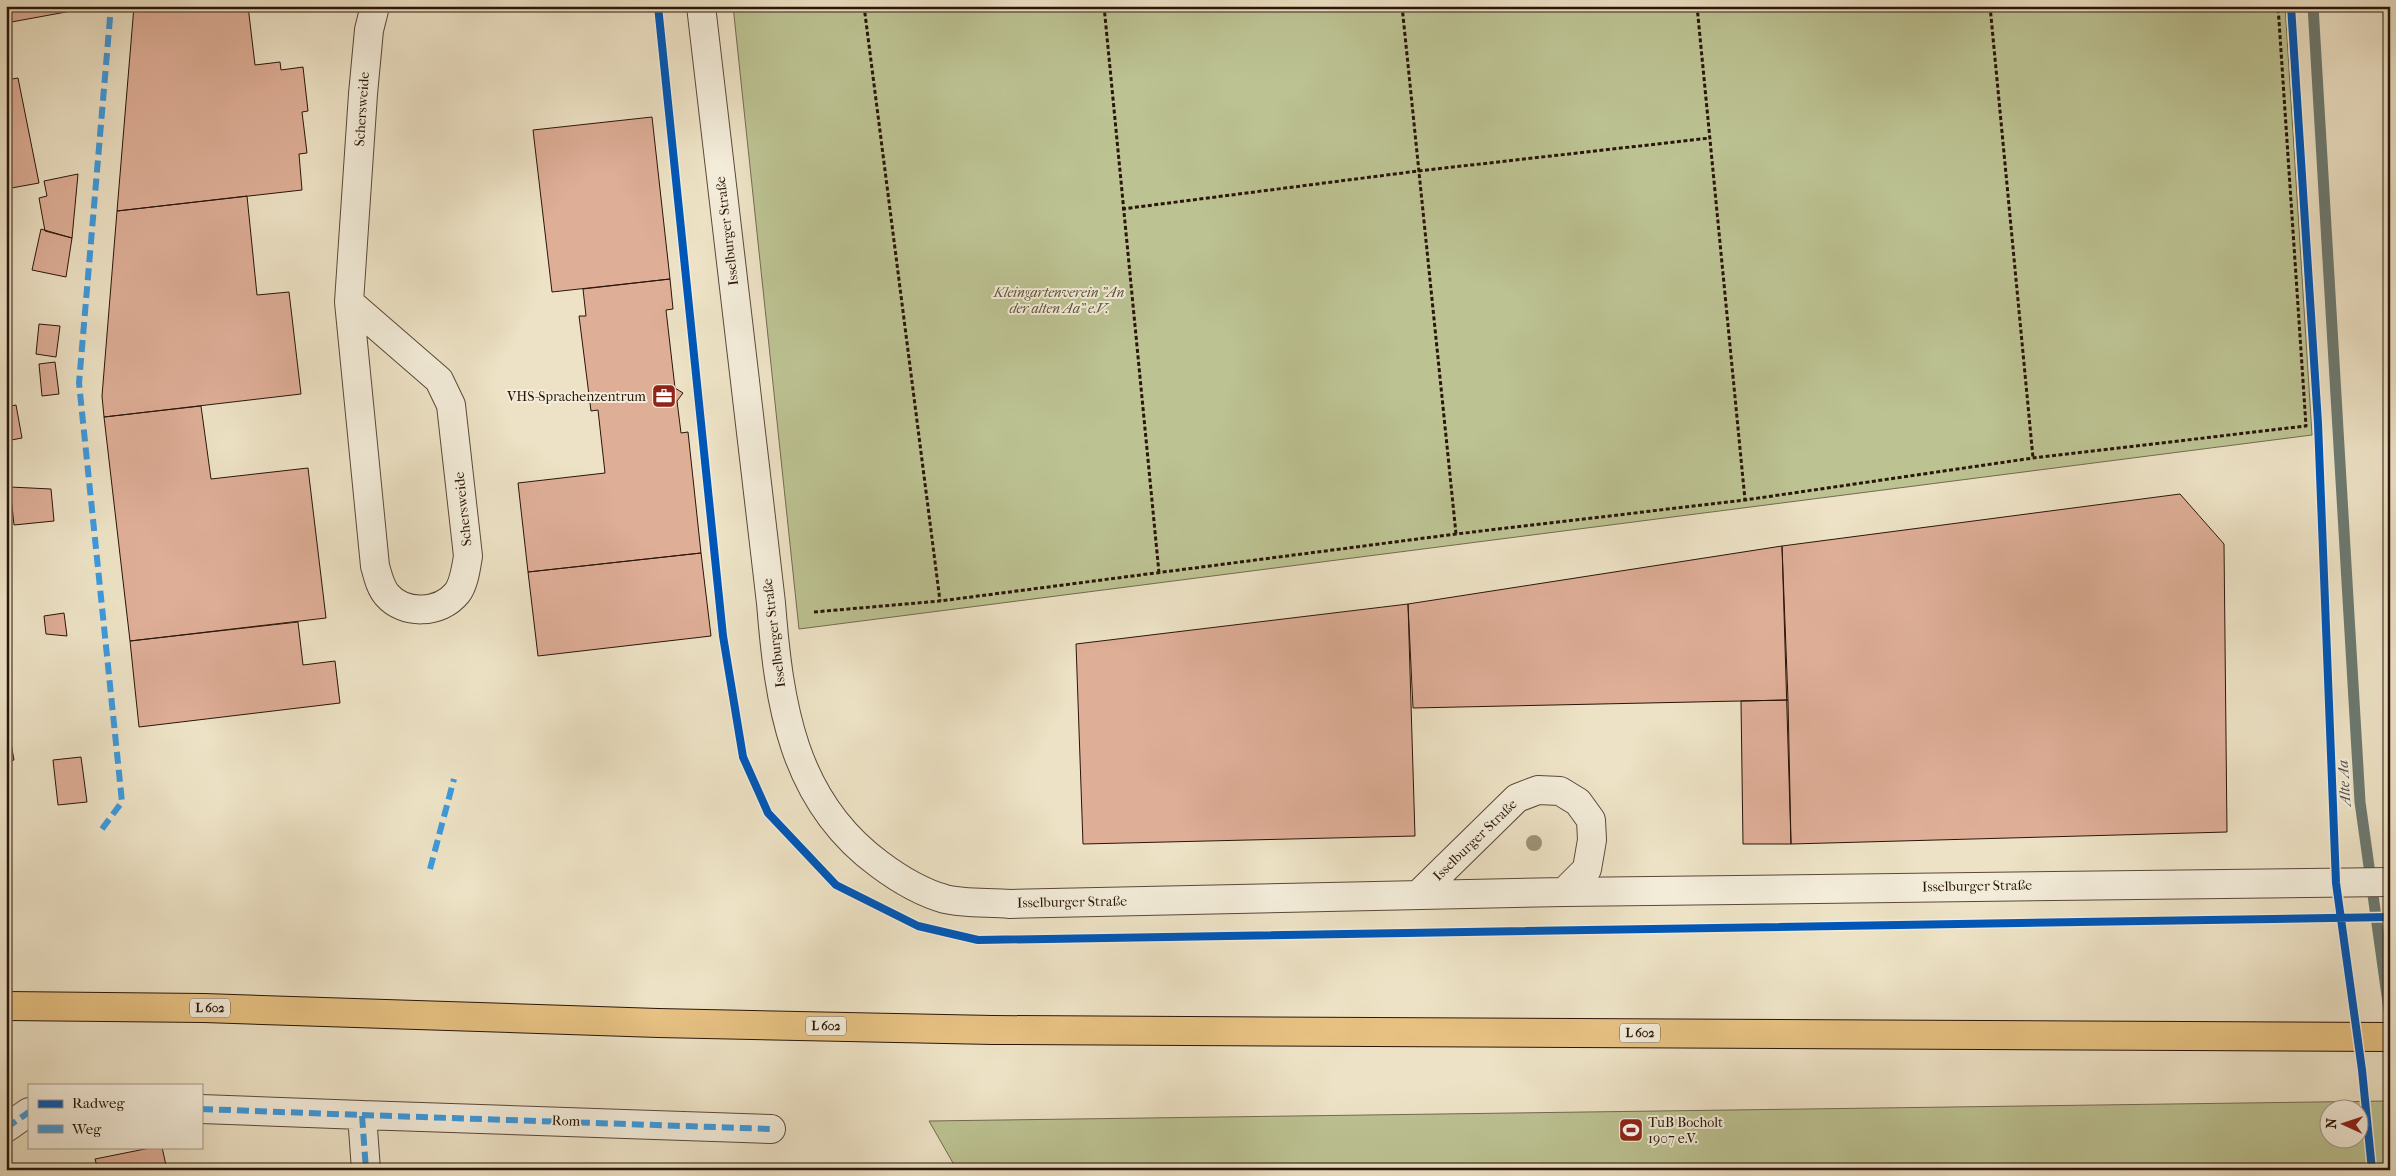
<svg xmlns="http://www.w3.org/2000/svg" width="2396" height="1176" font-family="'IM FELL French Canon',serif">
	<rect width="100%" height="100%" fill="#ede2c5"/>
	<filter id="stains"><feTurbulence type="fractalNoise" baseFrequency=".004" numOctaves="4"/><feColorMatrix values="0 0 0 0 .2 0 0 0 0 .09 0 0 0 0 .02 0 0 0 .5 -.17"/></filter>
	<radialGradient id="worn" r=".72"><stop offset=".6" stop-color="#630" stop-opacity="0"/><stop offset="1" stop-color="#630" stop-opacity=".3"/></radialGradient>
	<!-- green -->
	<path fill="#bcc292" stroke="#736c4e" fill-rule="evenodd" d="M733 6H2285L2312 435 799 629Z
		M2390 1101V1170H957L929 1121ZM2328 1108H2358V1138H2328Z"/>
	<g fill="none" stroke-linecap="round" stroke-linejoin="round">
		<!-- stream -->
		<path stroke="#6d7a71" stroke-width="11" d="M2313 6 2360 802 2390 1017"/>
	</g>
	<!-- building -->
	<path fill="#deae97" stroke="#2a1509" d="M6 6H65L66 12 6 23Z
		M134 6H248L255 65 280 62 281 70 303 67 308 111 302 112 307 153 299 154 302 190 117 211Z
		M18 78 39 183 6 189V80Z
		M652 117 670 279 552 292 533 130Z
		M78 174 72 238 45 231 39 198 47 196 44 181Z
		M247 196 257 295 289 292 301 394 104 417 102 396 117 211Z
		M41 229 72 238 66 277 32 270Z
		M670 279 673 309 666 310 675 388 683 393 677 401 681 433 688 432 701 553 528 572 518 483 605 473 598 410 591 411 579 316H586L583 289Z
		M39 324 60 326 56 357 36 354Z
		M55 362 59 394 42 396 39 364Z
		M16 405 22 438 6 441V407Z
		M201 406 211 479 308 468 326 618 130 641 104 417Z
		M10 487 51 489 54 521 14 525Z
		M2180 494 2224 544 2227 832 1791 844 1782 546Z
		M1782 546 1788 700 1413 708 1408 604Z
		M701 553 711 636 538 656 528 572Z
		M1408 604 1415 836 1083 844 1076 644Z
		M64 613 67 636 46 634 44 616Z
		M298 622 303 665 335 661 340 703 139 727 130 641Z
		M1788 700 1791 844H1743L1741 701Z
		M6 716 14 760 6 762Z
		M81 757 87 802 58 805 53 760Z
		M155 1147H162L167 1170H98L95 1159Z"/>
	<g fill="none" stroke-linecap="round" stroke-linejoin="round">
		<defs>
			<path id="minor" d="M701 6 771 603C779 703 792 800 879 864 899 879 920 892 945 899 965 904 990 902 1010 904L1564 892 2390 882
				M349 302 439 380 451 405 468 556C466 568 464 584 457 593 440 614 404 615 387 595 380 587 378 576 375 566L349 302 363 94 369 30 375 6
				M1418 895 1517 798 1538 790 1560 791 1578 802 1591 820 1592 840 1587 869 1564 892
				M201 1109 362 1115 366 1170
				M362 1115 771 1129
				M6 1128 29 1112"/>
			<path id="major" d="M6 1006 204 1008 658 1023 993 1030 2390 1037"/>
		</defs>
		<!-- minor casing -->
		<use href="#minor" stroke="#5b4838" stroke-width="30"/>
		<!-- major casing -->
		<use href="#major" stroke="#2a1509" stroke-width="30"/>
		<!-- path -->
		<path stroke="#2a1509" stroke-width="3" stroke-dasharray="4 2.5" stroke-linecap="butt" d="M864 6 940 601
			M1104 6 1159 573
			M1402 6 1456 534
			M1697 6 1745 500
			M1990 6 2033 458
			M1122 209 1418 171 1710 138
			M814 612 940 601 1456 534 1745 500 2033 458 2306 426 2278 6"/>
		<!-- minor -->
		<use href="#minor" stroke="#f3ecd9" stroke-width="28"/>
		<!-- major -->
		<use href="#major" stroke="#e6c182" stroke-width="28"/>
		<!-- quiet -->
		<path stroke="#3d9add" stroke-width="6" stroke-dasharray="12 6" stroke-linecap="butt" d="M102 829 122 802 79 383 111 6
			M430 869 454 779
			M201 1109 362 1115 366 1170
			M362 1115 771 1129
			M6 1128 29 1112"/>
		<defs>
			<path id="cycleway" d="M658 6 723 636 743 757 768 813 836 885 918 926 978 940 2390 917
				M2291 6 2318 423 2336 883 2362 1070 2372 1170"/>
		</defs>
		<!-- cycleway casing -->
		<use href="#cycleway" stroke="#f3ecd9" stroke-width="11"/>
		<!-- cycleway -->
		<use href="#cycleway" stroke="#0057b8" stroke-width="8"/>
	</g>
	<!-- trees -->
	<circle fill="#9e9378" cx="1534" cy="843" r="8"/>
	<!-- icons -->
	<defs>
		<symbol id="office-square" viewBox="-11 -11 22 22"><rect x="-9" y="-9" width="18" height="18" rx="4" fill="#8f2418" stroke="#f3ecd9"/><path d="M-6-3h4V-5.5h4V-3h4V5H-6ZM-1-4.5V-3h2v-1.5ZM-6 0V1H6V0Z" fill="#fff"/></symbol>
		<symbol id="stadium-square" viewBox="-11 -11 22 22"><rect x="-9" y="-9" width="18" height="18" rx="4" fill="#8f2418" stroke="#f3ecd9"/><path d="M0-5a6.5 5 0 1 0 0 10a6.5 5 0 1 0 0-10ZM-3.5-1.8h7v3.6h-7Z" fill="#fff"/></symbol>
	</defs>
	<g fill-rule="evenodd">
		<use href="#office-square" x="650" y="382" width="28" height="28"/>
		<use href="#stadium-square" x="1617" y="1116" width="28" height="28"/>
	</g>
	<g text-anchor="middle" dominant-baseline="central" stroke-width="4" stroke-linejoin="round" paint-order="stroke">
		<!-- shield labels -->
		<g fill="#f3ecd9" stroke="#665647" stroke-width="1">
			<rect x="190" y="998.5" width="40" height="19" rx="4"/>
			<rect x="806" y="1016.5" width="40" height="19" rx="4"/>
			<rect x="1620" y="1023.5" width="40" height="19" rx="4"/>
		</g>
		<g font-size="12" font-weight="bold" fill="#2a1509">
			<text x="210" y="1008">L 602</text>
			<text x="826" y="1026">L 602</text>
			<text x="1640" y="1033">L 602</text>
		</g>
		<!-- street labels -->
		<g font-size="14" fill="#2a1509" stroke="#f3ecd9">
			<text transform="translate(362 109) rotate(-86)">Schersweide</text>
			<text transform="translate(727 231) rotate(-97)">Isselburger Straße</text>
			<text transform="translate(463 509) rotate(-96)">Schersweide</text>
			<text transform="translate(774 633) rotate(-97)">Isselburger Straße</text>
			<text transform="translate(1475 840) rotate(-44)">Isselburger Straße</text>
			<text transform="translate(1977 886) rotate(-1)">Isselburger Straße</text>
			<text transform="translate(1072 902) rotate(-1)">Isselburger Straße</text>
			<text transform="translate(566 1121) rotate(2)">Rom</text>
		</g>
		<!-- park labels -->
		<g font-size="14" font-style="italic" fill="#5d5239" stroke="#f3ecd9">
			<text x="1059" y="292">Kleingartenverein "An<tspan x="1059" dy="16">der alten Aa" e.V.</tspan></text>
		</g>
		<!-- poi labels -->
		<g font-size="14" fill="#2a1509" stroke="#f3ecd9" text-anchor="end">
			<text x="646" y="396">VHS-Sprachenzentrum</text>
			<text x="1648" y="1122" text-anchor="start">TuB Bocholt<tspan x="1648" dy="16">1907 e.V.</tspan></text>
		</g>
		<!-- water labels -->
		<g font-size="15" font-style="italic" fill="#515046" stroke="#f3ecd9">
			<text transform="translate(2344 783) rotate(-94)">Alte Aa</text>
		</g>
	</g>
	<!-- margin -->
	<rect width="2396" height="1176" fill="none" stroke="#ede2c5" stroke-width="25"/>
	<rect x="8" y="8" width="2381" height="1161" fill="none" stroke="#2a1509" stroke-width="2.5"/>
	<rect x="12" y="12" width="2371" height="1151" fill="none" stroke="#2a1509"/>
	<!-- legend -->
	<rect x="28" y="1084" width="175" height="65" fill="#f3ecd9" stroke="#a39686"/>
	<rect x="38" y="1100" width="25" height="8" fill="#0057b8" stroke="#a39686"/>
	<text x="72" y="1108" font-size="15" fill="#2a1509">Radweg</text>
	<rect x="38" y="1125" width="25" height="8" fill="#3d9add" stroke="#a39686"/>
	<text x="72" y="1134" font-size="15" fill="#2a1509">Weg</text>
	<!-- north arrow -->
	<g transform="translate(2344 1124) rotate(273)"><circle r="24" fill="#f3ecd9" stroke="#a39686"/>
	<path d="M0-4L9 19L0 12L-9 19Z" fill="#8f2418"/>
	<text y="-8" font-size="14" font-weight="bold" text-anchor="middle" fill="#2a1509">N</text>
	</g>
	<rect width="100%" height="100%" filter="url(#stains)"/>
	<rect width="100%" height="100%" fill="url(#worn)"/>
</svg>
